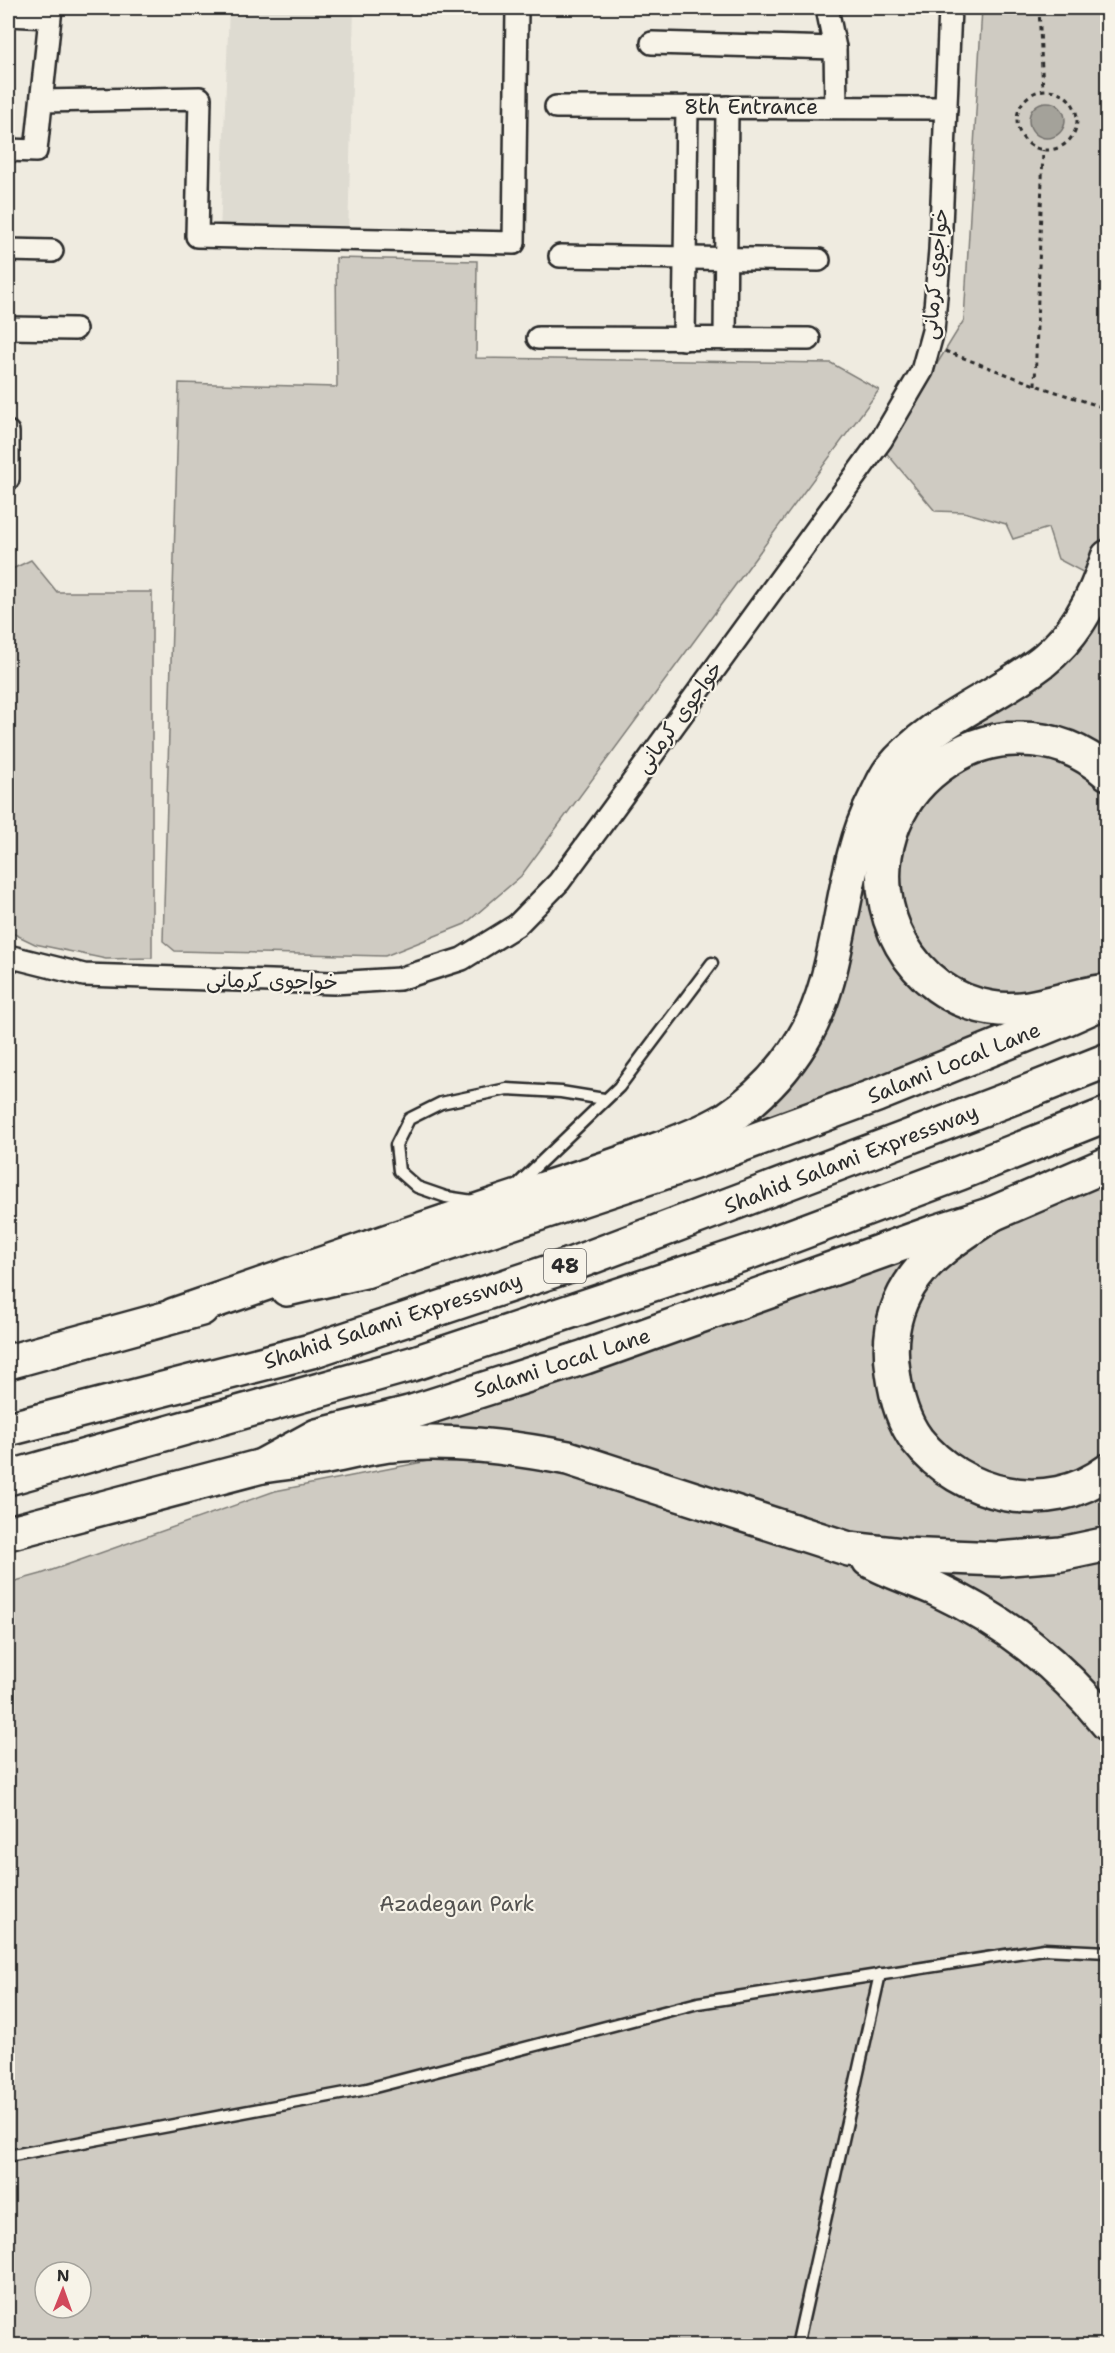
<svg xmlns="http://www.w3.org/2000/svg" width="1115" height="2353" viewBox="0 0 1115 2353" font-family="'Shantell Sans','Playpen Sans Arabic',sans-serif">
<style>
.built{fill:#dedbd1}
.green{fill:#cfcbc2;stroke:#7d7b76;stroke-width:1.5;fill-rule:evenodd}
.water{fill:#a4a29a;stroke:#74726e;stroke-width:1.5}
.lines{fill:none;stroke-linecap:round;stroke-linejoin:round}
.lane-casing{stroke:#2b2b2b;stroke-width:15}
.street-casing{stroke:#2b2b2b;stroke-width:26}
.primary-casing{stroke:#2b2b2b;stroke-width:38}
.highway-casing{stroke:#2b2b2b;stroke-width:38}
.path{stroke:#2b2b2b;stroke-width:3;stroke-dasharray:4.5 4.5;stroke-linecap:butt}
.lane{stroke:#f7f3e8;stroke-width:10}
.street{stroke:#f7f3e8;stroke-width:21}
.primary{stroke:#f7f3e8;stroke-width:33}
.highway{stroke:#f7f3e8;stroke-width:33}
.labels{text-anchor:middle;stroke-width:4.5;stroke-linejoin:round;paint-order:stroke}
.shield{fill:#f7f3e8;stroke:#686764;stroke-width:1.5}
.shield-label{font-size:20px;font-weight:bold;fill:#2b2b2b}
.street-label{font-size:21px;fill:#2b2b2b;stroke:#f7f3e8}
.park-label{font-size:21px;fill:#545351;stroke:#f7f3e8}
</style>
<rect width="100%" height="100%" fill="#efebe0"/>
<filter id="ink" filterUnits="userSpaceOnUse"><feTurbulence type="fractalNoise" baseFrequency=".0167" numOctaves="2"/><feDisplacementMap in="SourceGraphic" scale="12" xChannelSelector="R" yChannelSelector="G"/><feConvolveMatrix kernelMatrix="1 2 1 2 8 2 1 2 1" color-interpolation-filters="sRGB"/></filter>
<g filter="url(#ink)">
<!-- built -->
<path class="built" d="M229 8H354L348 237 220 232Z"/>
<!-- green -->
<g class="green">
<path d="M982 8H1107L1108 522 1090 576 1058 559 1048 528 1013 539 1006 524 964 512 935 511 884 450 964 320Z"/>
<path d="M336 258 477 261 476 358 831 363 879 390 521 876 465 924 385 956 175 951 163 941 179 383 337 387Z"/>
<path d="M31 560 57 592H152V958L106 959 35 944 8 931V571Z"/>
<path d="M1107 588V762L957 747 878 859 933 992 1087 999 720 1138 764 1104 886 801Z"/>
<path d="M1026 744 1108 781 1107 979 986 1002 914 955 891 860 930 782Z"/>
<path d="M1107 1175V1465L1091 1476 999 1488 921 1435 898 1353 917 1287 995 1226Z"/>
<path d="M941 1241 884 1354 951 1482H1107V1535L1073 1542 909 1546 394 1424Z"/>
<path d="M428 1461 508 1464 557 1473 813 1549 971 1612 1107 1732V2345L8 2346V1583L41 1574 275 1491ZM45 2272H81V2308H45Z"/>
<path d="M1107 1553V1718L910 1566Z"/>
</g>
<!-- water -->
<circle class="water" cx="1047" cy="120" r="18"/>
<g class="lines">
<!-- lane casing -->
<g class="lane-casing">
<g id="lane">
<path d="M515 1187 619 1087 712 963"/>
<path d="M473 1201 446 1197 417 1187 399 1171 396 1145 409 1119 441 1103 507 1089 561 1092 604 1099"/>
<path d="M8 2156 367 2089 698 2003 1044 1949 1108 1952"/>
<path d="M797 2346 880 1974"/>
</g>
</g>
<!-- street casing -->
<g class="street-casing">
<g id="street">
<path d="M827 8 835 48 836 107"/>
<path d="M8 15 49 17 46 8"/>
<path d="M652 43 835 48"/>
<path d="M42 101 200 98 197 236 514 243 517 8"/>
<path d="M556 107 946 108"/>
<path d="M8 150 36 151 51 8"/>
<path d="M8 250 52 251"/>
<path d="M560 256 819 260"/>
<path d="M8 328 75 329"/>
<path d="M538 338 809 339"/>
<path d="M684 339 687 107"/>
<path d="M725 339 727 107"/>
<path d="M8 432V479"/>
<path d="M8 956 84 975 334 983 399 979 462 959 517 925 559 882 610 813 882 439 922 371 933 331 940 250 950 8"/>
</g>
</g>
<!-- primary casing -->
<g class="primary-casing">
<g id="primary">
<path d="M287 1289 365 1271 692 1163 877 1095 1063 1020 1108 1000"/>
<path d="M8 1362 201 1309"/>
<path d="M8 1533 262 1466 317 1436 409 1413 585 1357 935 1232 992 1214 1108 1164"/>
</g>
</g>
<!-- highway casing -->
<g class="highway-casing">
<g id="highway">
<path d="M1108 773C1081 749 1052 738 1016 739 961 739 906 781 890 834 866 910 911 995 991 1008 1032 1015 1068 995 1108 991"/>
<path d="M992 1214C964 1233 935 1250 915 1277 894 1305 888 1338 893 1372 896 1396 902 1420 917 1440 961 1496 1047 1517 1108 1471"/>
<path d="M174 1315C280 1279 387 1241 494 1205 547 1187 601 1172 654 1151 679 1142 703 1133 725 1120 756 1100 783 1072 802 1041 845 972 837 872 875 799 880 790 884 779 890 771 931 720 993 700 1043 661 1075 635 1096 596 1108 557"/>
<path d="M8 1429 311 1351 570 1265 1017 1096 1108 1060"/>
<path d="M262 1466C282 1463 302 1461 322 1458 344 1454 367 1448 390 1445 449 1439 510 1447 568 1458L849 1549 902 1555 999 1559 1061 1554 1108 1544"/>
<path d="M8 1478 412 1364 752 1251 960 1173 1108 1114"/>
<path d="M869 1560C890 1572 914 1579 936 1589 1006 1622 1059 1664 1108 1724"/>
</g>
</g>
<!-- path -->
<g class="path">
<path d="M1039 8 1043 91"/>
<circle cx="1047" cy="120" r="30"/>
<path d="M945 351 1035 385 1108 409"/>
<path d="M1035 385 1043 150"/>
</g>
<!-- lane -->
<use href="#lane" class="lane"/>
<!-- street -->
<use href="#street" class="street"/>
<!-- primary -->
<use href="#primary" class="primary"/>
<!-- highway -->
<use href="#highway" class="highway"/>
</g>
</g>
<g class="labels">
<!-- shield labels -->
<rect class="shield" x="544" y="1249" width="42" height="34" rx="4.5"/>
<g class="shield-label">
<text x="565" y="1273">48</text>
</g>
<!-- street labels -->
<g class="street-label">
<text x="751" y="114">8th Entrance</text>
<text transform="translate(935 274) rotate(-85)" y="7">خواجوی کرمانی</text>
<text transform="translate(679 717) rotate(-54)" y="7">خواجوی کرمانی</text>
<text transform="translate(272 981) rotate(1)" y="7">خواجوی کرمانی</text>
<text transform="translate(954 1063) rotate(-22)" y="7">Salami Local Lane</text>
<text transform="translate(851 1159) rotate(-21)" y="7">Shahid Salami Expressway</text>
<text transform="translate(393 1321) rotate(-18)" y="7">Shahid Salami Expressway</text>
<text transform="translate(562 1363) rotate(-18)" y="7">Salami Local Lane</text>
</g>
<!-- park labels -->
<g class="park-label">
<text x="457" y="1911">Azadegan Park</text>
</g>
</g>
<!-- margin -->
<rect width="1115" height="2353" fill="none" stroke="#f7f3e8" stroke-width="30"/>
<rect x="15" y="15" width="1085" height="2323" fill="none" stroke="#2b2b2b" stroke-width="2" filter="url(#ink)"/>
<!-- north arrow -->
<g transform="translate(63 2290) rotate(1)"><circle r="28" fill="#f7f3e8" stroke="#a5a39c" stroke-width="1.5"/>
<path d="M0-4.5L10 22L0 15L-10 22Z" fill="#d1495b"/>
<text y="-9" font-size="16" font-weight="bold" text-anchor="middle" fill="#2b2b2b">N</text>
</g>
</svg>
